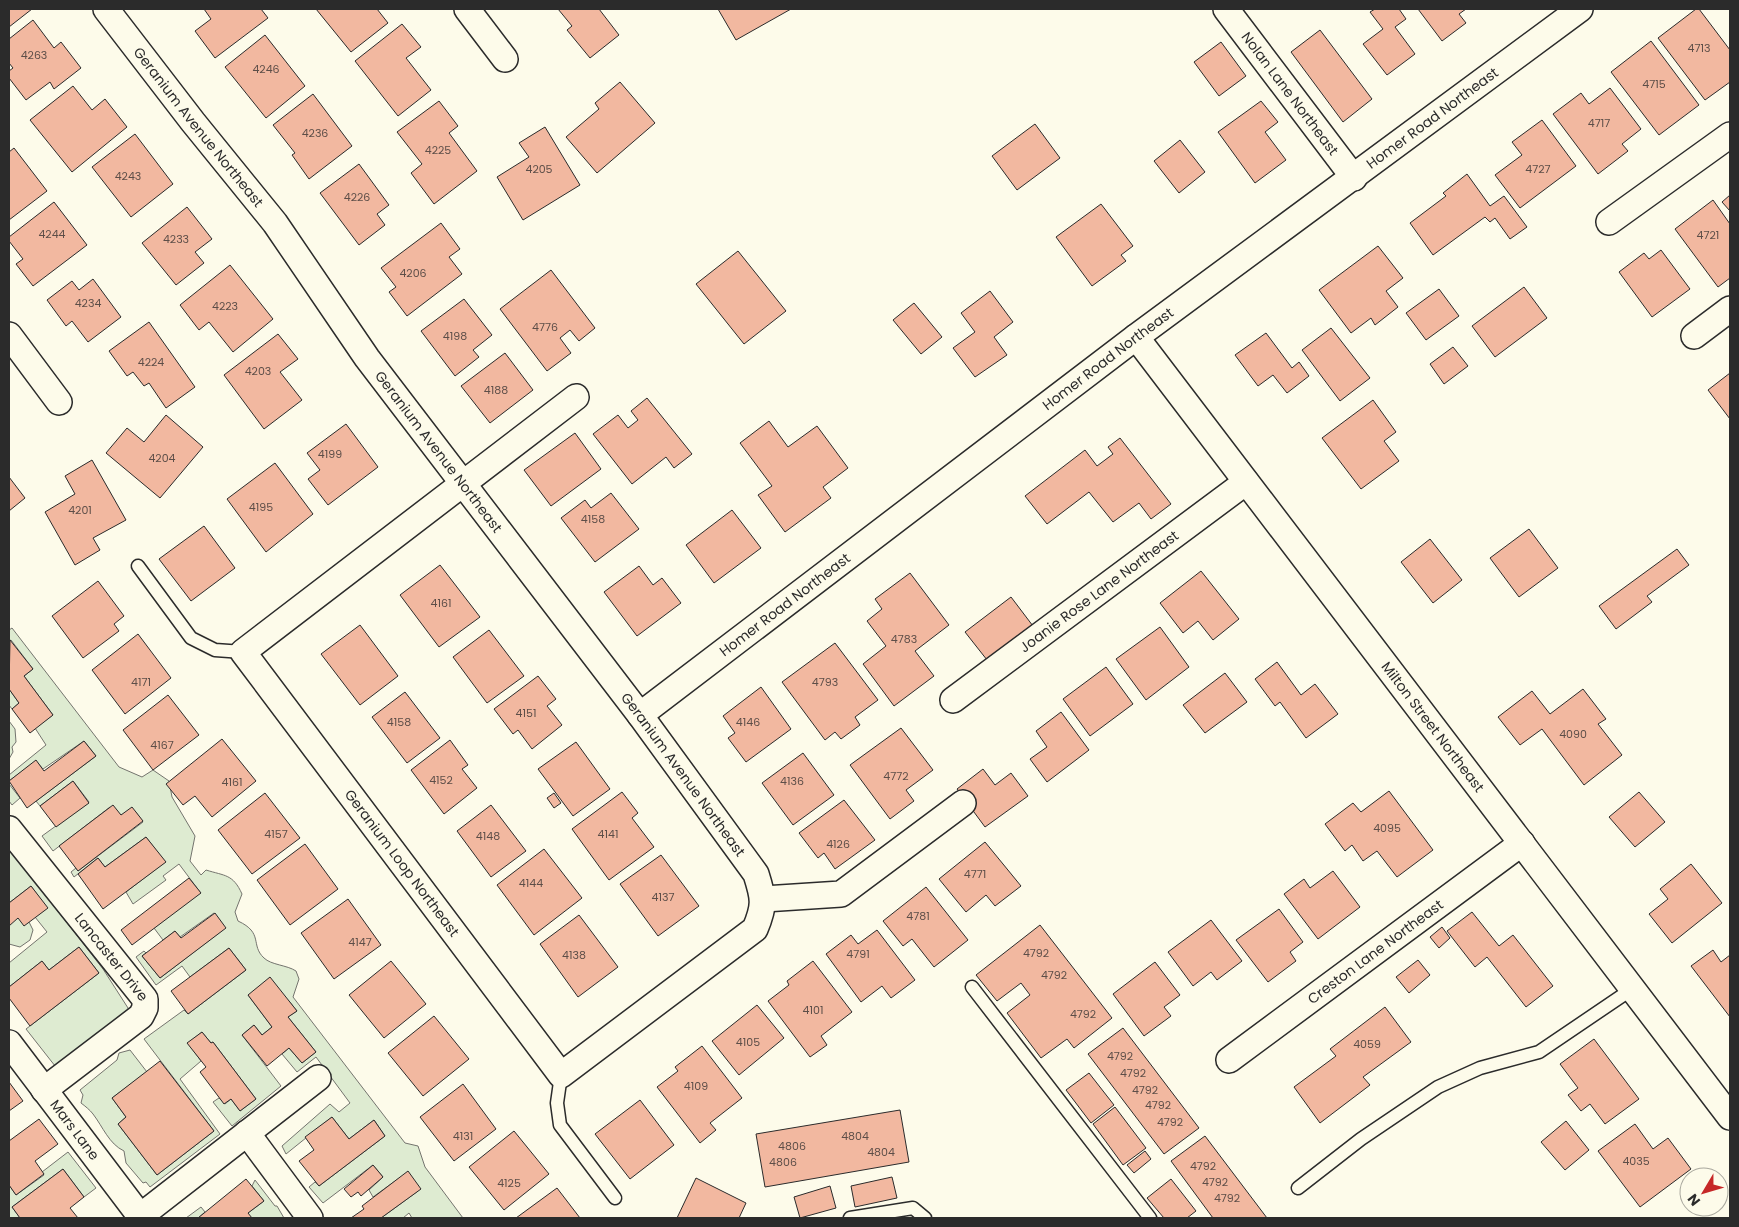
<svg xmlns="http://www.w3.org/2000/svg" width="1739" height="1227" viewBox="0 0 1739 1227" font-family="Poppins,sans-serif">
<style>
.green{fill:#deebd1;stroke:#74746e}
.building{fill:#f2b8a0;stroke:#2b2b2b}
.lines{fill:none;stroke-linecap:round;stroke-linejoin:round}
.service-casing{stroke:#2b2b2b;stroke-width:15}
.minor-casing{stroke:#2b2b2b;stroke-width:28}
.service{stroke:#fdfbea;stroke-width:12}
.minor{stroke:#fdfbea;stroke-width:25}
.labels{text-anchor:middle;stroke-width:4;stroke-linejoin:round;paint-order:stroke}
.number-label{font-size:11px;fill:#5d4e48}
.street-label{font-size:14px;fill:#2b2b2b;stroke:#fdfbea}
</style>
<rect width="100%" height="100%" fill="#fdfbea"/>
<!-- green -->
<g class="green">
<path d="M12 628 119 767 142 777 153 770 169 781 172 797 195 836 190 861 201 875 206 870C225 876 233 874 242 894L235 912 238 921C264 933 250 945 264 958 271 965 287 965 296 971L299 979 293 997 405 1143 418 1146 425 1167 463 1218H412L409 1213 403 1218H381L418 1191 398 1179 373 1197 369 1190 383 1177 373 1165 323 1203 309 1187 315 1182 319 1186 385 1136 374 1120 349 1139 332 1117 286 1154 282 1146 330 1104 339 1112 350 1103 316 1057 297 1072 282 1054 289 1048 302 1063 316 1052 288 1017 297 1011 289 1001 280 1002 248 995 272 1027 262 1035 254 1025 242 1035 281 1086 232 1126 213 1102 219 1098 225 1104 231 1099 240 1111 256 1099 213 1042 211 1043 202 1032 188 1043 201 1061 180 1079 220 1134 150 1187 146 1182 143 1183 126 1163 124 1151C109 1144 103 1127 93 1114 90 1110 85 1106 81 1103L83 1095 80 1090 117 1060 119 1053 130 1050 147 1072 112 1098 126 1117 118 1124 157 1175 214 1131 144 1039 184 1010 188 1014 246 970 229 948 190 977 182 966 156 985 136 957 144 951 146 953 142 956 160 978 220 932 221 922 214 913 180 937 175 931 163 940 154 928 200 892 179 864 163 876 166 880 133 904 126 892 165 862 146 837 105 867 98 858 74 877 71 872 76 868 78 871 143 822 135 811 121 815 110 807 53 851 42 836 89 802 73 781 40 806 36 801 96 756 84 741 43 769 36 761 9 781V775L46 745 35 728 53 715 24 676 33 669 11 640 9 641V630Z"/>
<path d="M9 689 19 703 12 709 9 705Z"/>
<path d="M9 721 15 729 16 742 12 747 13 752 9 759Z"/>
<path d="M9 784 20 798 12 805 9 801Z"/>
<path d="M9 848 103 969 128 1008 130 1019 59 1071 26 1029 99 973 79 947 49 970 42 961 9 987V963L47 932 35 917 47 908 31 886 9 903Z"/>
<path d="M11 915 29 922 33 930 30 940 20 947 9 944V916Z"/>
<path d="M68 1152 96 1188 84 1197 63 1169 12 1207 20 1218H9V1185L16 1195 44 1175 42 1172Z"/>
<path d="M255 1180 275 1206H277L284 1218H249L248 1213 264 1201 252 1186Z"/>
<path d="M201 1207 205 1212 198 1218H186Z"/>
</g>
<!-- building -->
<g class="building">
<path d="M9 9H32L9 27Z"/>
<path d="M204 9H261L268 18 215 58 195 31 211 19Z"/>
<path d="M316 9H377L388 23 351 52Z"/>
<path d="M558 9H599L619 35 590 58 567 30 572 26Z"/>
<path d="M718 9H791L736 40Z"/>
<path d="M1375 9H1399L1406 19 1395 27 1415 54 1387 75 1363 44 1383 29 1370 12Z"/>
<path d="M1418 9H1466L1459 14 1466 23 1442 41Z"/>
<path d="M1696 9H1699L1730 50V82L1705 100 1658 38Z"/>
<path d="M33 20 54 48 61 42 81 68 54 89 50 82 26 100 9 78V71L13 68 9 63V39Z"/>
<path d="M402 24 421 47 406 58 431 90 398 116 355 61Z"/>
<path d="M1320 30 1372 99 1343 122 1291 52Z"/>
<path d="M265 35 305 86 266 118 225 67Z"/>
<path d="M1651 41 1699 105 1659 135 1611 72Z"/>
<path d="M1221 42 1246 76 1219 96 1194 62Z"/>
<path d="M620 82 655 123 597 173 566 137 599 109 595 103Z"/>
<path d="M73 86 92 110 105 99 127 127 72 172 30 120Z"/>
<path d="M1610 88 1641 129 1622 144 1628 151 1598 174 1553 114 1581 93 1589 104Z"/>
<path d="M313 94 352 146 309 179 292 155 295 153 273 125Z"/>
<path d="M439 101 458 126 449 133 477 171 434 204 411 173 422 164 397 132Z"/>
<path d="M1261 101 1278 122 1265 132 1286 160 1255 183 1218 132Z"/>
<path d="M1542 120 1576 166 1520 208 1495 175 1522 155 1512 142Z"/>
<path d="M1035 124 1060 158 1017 190 992 156Z"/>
<path d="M545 127 580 185 523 220 497 177 529 157 519 143Z"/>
<path d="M135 134 173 184 131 217 92 167Z"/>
<path d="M1180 140 1205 172 1179 193 1154 161Z"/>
<path d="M14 148 47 191 9 220V152Z"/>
<path d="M359 164 389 205 377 214 385 225 359 245 320 193Z"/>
<path d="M1467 174 1490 206 1504 196 1527 227 1510 239 1495 218 1490 222 1485 217 1433 255 1410 223 1446 196 1443 193Z"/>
<path d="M1730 195V211L1722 202Z"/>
<path d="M1713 200 1730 224V278L1718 287 1675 229Z"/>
<path d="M54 202 87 245 33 286 16 264 23 259 9 241V237Z"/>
<path d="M1101 204 1133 246 1121 255 1126 261 1092 286 1056 237Z"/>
<path d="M187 207 212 239 195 252 204 263 176 285 142 243Z"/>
<path d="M441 223 460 249 449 257 462 274 407 316 389 292 396 287 381 268Z"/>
<path d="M1378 246 1403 278 1386 291 1398 307 1375 325 1371 318 1351 333 1319 290Z"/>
<path d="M1661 250 1690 289 1652 317 1619 272 1644 253 1649 259Z"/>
<path d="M738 251 786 311 744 344 696 284Z"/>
<path d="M230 265 273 319 233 352 209 322 199 330 180 305Z"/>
<path d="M551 270 595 328 579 341 570 330 560 338 571 353 547 371 500 309Z"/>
<path d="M93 279 121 317 88 342 72 321 66 326 47 300 72 281 79 290Z"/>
<path d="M1524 287 1547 318 1495 357 1472 326Z"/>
<path d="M1439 289 1459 316 1426 340 1406 313Z"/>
<path d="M990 291 1013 322 994 337 1007 355 975 377 953 348 975 332 961 313Z"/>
<path d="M464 299 492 335 473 350 479 357 455 376 421 331Z"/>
<path d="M914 303 942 337 921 354 893 320Z"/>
<path d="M149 322 195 387 166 408 149 383 144 386 133 372 127 376 109 351Z"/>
<path d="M1331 328 1370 378 1340 401 1302 350Z"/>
<path d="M1266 333 1292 368 1299 362 1309 376 1287 393 1273 375 1258 386 1235 355Z"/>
<path d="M278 334 298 359 280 372 302 400 264 429 224 375Z"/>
<path d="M1453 347 1468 366 1444 384 1430 364Z"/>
<path d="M505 353 533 390 490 423 461 386Z"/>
<path d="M1730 373V419L1708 390Z"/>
<path d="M647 398 692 454 674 468 666 457 632 484 593 434 618 415 628 428 638 420 631 411Z"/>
<path d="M1373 400 1396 432 1384 441 1399 461 1361 489 1322 438Z"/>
<path d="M166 415 203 447 160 498 106 453 127 428 144 442Z"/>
<path d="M769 421 788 447 817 426 848 468 823 487 831 498 785 532 758 495 772 486 740 443Z"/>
<path d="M346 424 378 467 328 505 308 479 320 470 307 453Z"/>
<path d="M575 433 601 469 551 506 524 470Z"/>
<path d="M1120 438 1171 504 1151 519 1139 503 1113 522 1089 492 1047 524 1025 496 1085 450 1097 466 1113 454 1108 447Z"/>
<path d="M92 460 126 520 93 538 100 550 75 565 45 512 75 494 65 476Z"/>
<path d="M275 463 313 514 266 552 227 499Z"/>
<path d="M9 477 25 498 9 511Z"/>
<path d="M611 493 639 529 595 562 561 518 585 500 591 508Z"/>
<path d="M732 510 761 548 714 583 686 545Z"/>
<path d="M204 526 235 568 191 601 159 559Z"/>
<path d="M1529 529 1558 568 1519 597 1490 558Z"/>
<path d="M1430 539 1462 580 1433 603 1401 562Z"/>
<path d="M1677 549 1689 565 1647 596 1652 602 1616 629 1599 606Z"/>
<path d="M440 565 480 617 439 647 400 595Z"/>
<path d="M639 566 653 585 662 578 681 603 637 636 604 592Z"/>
<path d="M1201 571 1239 619 1213 640 1198 621 1183 633 1160 603Z"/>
<path d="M910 573 949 625 915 651 934 676 894 706 863 664 886 646 867 621 882 609 875 599Z"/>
<path d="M98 581 124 616 114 624 119 631 83 658 52 616Z"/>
<path d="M1011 597 1036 630 991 665 965 632Z"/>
<path d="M360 625 398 676 360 705 321 654Z"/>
<path d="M1160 627 1189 667 1146 700 1116 659Z"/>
<path d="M489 630 524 676 487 703 453 657Z"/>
<path d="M138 634 171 678 125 714 92 670Z"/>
<path d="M10 640 33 669 24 676 53 715 30 733 12 709 19 703 9 689Z"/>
<path d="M835 643 878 700 855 717 860 725 841 739 835 732 825 740 782 682Z"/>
<path d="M1277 662 1301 695 1315 684 1338 714 1306 738 1280 702 1275 706 1255 679Z"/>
<path d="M1106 667 1133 704 1090 736 1063 699Z"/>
<path d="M1225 673 1247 702 1205 733 1183 705Z"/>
<path d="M538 676 556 699 547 706 562 725 532 749 518 730 513 734 494 709Z"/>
<path d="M761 687 791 729 746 762 728 738 735 733 723 716Z"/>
<path d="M1583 689 1606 719 1598 724 1622 755 1584 785 1542 729 1520 745 1498 717 1532 691 1550 714Z"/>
<path d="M405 692 440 738 407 763 372 717Z"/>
<path d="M168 695 199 735 153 770 123 730Z"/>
<path d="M1061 712 1089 750 1047 782 1030 759 1047 747 1036 731Z"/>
<path d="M901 728 933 770 906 790 914 801 890 819 850 765Z"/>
<path d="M222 739 256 781 212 817 195 796 183 805 166 784Z"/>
<path d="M450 740 468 765 462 769 477 788 444 814 411 770Z"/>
<path d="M84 741 96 756 27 808 9 781 36 760 44 771Z"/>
<path d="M576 742 610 789 573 816 538 769Z"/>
<path d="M803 753 834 795 793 825 762 783Z"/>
<path d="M983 769 995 785 1011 773 1028 796 985 827 957 789Z"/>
<path d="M73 781 89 803 56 827 40 806Z"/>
<path d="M1389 791 1433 850 1397 877 1377 851 1363 861 1352 845 1345 851 1325 824 1353 803 1361 812Z"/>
<path d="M622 792 638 813 632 818 654 847 609 880 572 829Z"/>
<path d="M1639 792 1665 822 1635 847 1609 817Z"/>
<path d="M265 793 300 838 252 874 218 830Z"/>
<path d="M554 793 561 803 554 808 547 798Z"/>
<path d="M844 800 875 840 835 869 824 853 818 858 799 833Z"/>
<path d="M113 805 121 815 132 807 143 821 78 871 59 846Z"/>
<path d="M491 805 526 851 491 877 457 831Z"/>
<path d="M146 837 166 862 103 909 78 874 98 858 105 867Z"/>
<path d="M985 842 1021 886 995 906 986 895 966 912 939 879Z"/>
<path d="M305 844 338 889 290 925 257 880Z"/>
<path d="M544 849 582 898 534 935 497 885Z"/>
<path d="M661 855 699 906 658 936 620 884Z"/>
<path d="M1691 864 1722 903 1672 943 1649 914 1668 899 1660 889Z"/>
<path d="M1333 871 1360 907 1318 939 1284 894 1304 879 1310 888Z"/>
<path d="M189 878 201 893 132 945 121 930Z"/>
<path d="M31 886 48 908 24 926 18 918 9 926V903Z"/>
<path d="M926 887 968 940 934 967 912 939 903 946 883 921Z"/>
<path d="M348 899 381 945 334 979 301 933Z"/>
<path d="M1279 909 1303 942 1290 952 1296 961 1268 982 1236 940Z"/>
<path d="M1472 912 1499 946 1513 935 1553 986 1526 1007 1487 957 1475 967 1447 931Z"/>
<path d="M215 913 226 928 160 978 142 956 175 931 181 938Z"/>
<path d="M579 915 618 967 578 997 540 944Z"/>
<path d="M1211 920 1242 961 1217 980 1211 972 1193 986 1168 952Z"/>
<path d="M1040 925 1112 1018 1074 1048 1067 1039 1041 1058 1007 1013 1030 995 1021 983 997 1001 976 975Z"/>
<path d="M1442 927 1450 938 1439 948 1430 937Z"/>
<path d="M877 930 915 980 891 998 882 986 861 1002 826 954 851 935 858 944Z"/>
<path d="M79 947 99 973 30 1026 9 998V987L42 961 49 970Z"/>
<path d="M229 948 246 970 188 1014 171 991Z"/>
<path d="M1713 950 1721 962 1730 955V1017L1691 966Z"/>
<path d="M1418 960 1430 975 1409 993 1396 977Z"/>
<path d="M391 961 426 1004 384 1038 349 995Z"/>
<path d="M813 961 852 1012 821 1036 827 1045 810 1057 768 1001 789 985 787 981Z"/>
<path d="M1155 962 1180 995 1164 1007 1171 1016 1144 1036 1113 994Z"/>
<path d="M270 977 297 1011 288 1017 316 1052 302 1063 289 1048 267 1066 242 1035 254 1025 262 1035 272 1027 248 995Z"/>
<path d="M757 1005 784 1038 739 1075 712 1041Z"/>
<path d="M1385 1007 1411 1042 1363 1077 1370 1085 1320 1123 1294 1087 1336 1056 1330 1049Z"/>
<path d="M434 1016 469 1059 423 1096 388 1053Z"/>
<path d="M1123 1028 1199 1128 1164 1154 1088 1054Z"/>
<path d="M202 1032 211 1043 213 1042 256 1099 240 1111 231 1099 224 1104 200 1072 206 1067 187 1043Z"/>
<path d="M1594 1039 1639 1099 1605 1124 1590 1104 1581 1111 1568 1095 1578 1088 1560 1064Z"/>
<path d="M702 1046 742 1098 710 1123 716 1130 700 1143 657 1087 678 1071 675 1067Z"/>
<path d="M160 1061 214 1131 157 1175 118 1124 126 1117 112 1098Z"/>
<path d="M1089 1073 1114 1105 1091 1123 1066 1090Z"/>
<path d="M9 1082 23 1101 9 1111Z"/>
<path d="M463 1084 496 1129 454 1161 420 1117Z"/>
<path d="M640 1100 674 1145 630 1179 595 1134Z"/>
<path d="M1115 1107 1146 1148 1123 1165 1093 1124Z"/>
<path d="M900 1110 909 1162 765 1187 756 1134Z"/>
<path d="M332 1117 349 1139 374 1120 385 1136 319 1186 299 1161 314 1150 305 1137Z"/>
<path d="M39 1119 58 1144 35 1161 44 1174 16 1195 9 1185V1141Z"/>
<path d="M1566 1121 1589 1150 1565 1170 1541 1142Z"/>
<path d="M1635 1124 1653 1149 1668 1138 1691 1169 1640 1207 1598 1151Z"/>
<path d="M514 1131 549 1174 504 1210 469 1167Z"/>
<path d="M1205 1136 1267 1218H1213L1171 1161Z"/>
<path d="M1145 1151 1151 1159 1134 1173 1127 1165Z"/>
<path d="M373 1165 383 1177 361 1196 358 1192 351 1197 344 1189Z"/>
<path d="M63 1169 84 1197 70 1208 78 1218H20L12 1207Z"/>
<path d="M408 1171 421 1189 381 1218H351L364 1209 362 1206Z"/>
<path d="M892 1177 897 1198 855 1207 851 1186Z"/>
<path d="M696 1178 746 1203 739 1218H677Z"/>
<path d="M246 1179 264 1201 248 1213 252 1218H198Z"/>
<path d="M1171 1179 1196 1211 1187 1218H1164L1147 1198Z"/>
<path d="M830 1186 836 1208 800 1218 794 1197Z"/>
<path d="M557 1188 580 1218H516Z"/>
</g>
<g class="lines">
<!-- service casing -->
<g class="service-casing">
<g id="service">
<path d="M138 566 191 638 215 650 243 652"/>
<path d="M972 987 1150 1218"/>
<path d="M561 1075 557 1103 560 1125 615 1198"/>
<path d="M1298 1188 1361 1139 1438 1087 1480 1068 1539 1052 1632 989"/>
<path d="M850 1218 913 1208 925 1218"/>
</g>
</g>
<!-- minor casing -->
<g class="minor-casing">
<g id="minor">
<path id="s1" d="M106 9 193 122 275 223 367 358 640 715 756 874C764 899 765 905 755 929L561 1075 243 652 576 397"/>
<path d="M467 9 505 59"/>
<path id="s2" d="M1226 9 1354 178"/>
<path d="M1609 222 1730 135"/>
<path d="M9 335 59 402"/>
<path d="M1694 336 1730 309"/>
<path id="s3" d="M1136 337 1730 1117"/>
<path id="s4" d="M953 700 1246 482"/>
<path id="s5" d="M640 715 1136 337 1580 9"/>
<path id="s6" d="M9 829 145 999V1008L141 1016 44 1090"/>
<path d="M764 899 841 894 963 803"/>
<path id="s7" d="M9 1043 140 1216"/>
<path id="s8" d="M1229 1060 1522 843"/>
<path d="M247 1133 310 1218"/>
<path d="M138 1218 318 1078"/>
</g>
</g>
<!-- service -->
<use href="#service" class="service"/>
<!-- minor -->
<use href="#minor" class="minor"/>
</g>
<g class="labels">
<!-- number labels -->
<g class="number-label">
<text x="1699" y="52">4713</text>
<text x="34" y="59">4263</text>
<text x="266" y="73">4246</text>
<text x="1654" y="88">4715</text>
<text x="1599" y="127">4717</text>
<text x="315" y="137">4236</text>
<text x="438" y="154">4225</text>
<text x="539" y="173">4205</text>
<text x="1538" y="173">4727</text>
<text x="128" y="180">4243</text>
<text x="357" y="201">4226</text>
<text x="52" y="238">4244</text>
<text x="1708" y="239">4721</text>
<text x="176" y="243">4233</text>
<text x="413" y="277">4206</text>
<text x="88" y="307">4234</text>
<text x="225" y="310">4223</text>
<text x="545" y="331">4776</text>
<text x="455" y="340">4198</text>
<text x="151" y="366">4224</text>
<text x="258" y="375">4203</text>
<text x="496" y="394">4188</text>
<text x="330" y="458">4199</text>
<text x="162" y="462">4204</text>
<text x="261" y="511">4195</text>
<text x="80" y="514">4201</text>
<text x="593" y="523">4158</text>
<text x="441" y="607">4161</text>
<text x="904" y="643">4783</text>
<text x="141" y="686">4171</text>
<text x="825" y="686">4793</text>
<text x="526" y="717">4151</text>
<text x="399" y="726">4158</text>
<text x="748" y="726">4146</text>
<text x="1573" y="738">4090</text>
<text x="162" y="749">4167</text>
<text x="896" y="780">4772</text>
<text x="441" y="784">4152</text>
<text x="792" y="785">4136</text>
<text x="232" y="786">4161</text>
<text x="1387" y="832">4095</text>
<text x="276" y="838">4157</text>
<text x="608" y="838">4141</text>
<text x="488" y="840">4148</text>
<text x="838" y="848">4126</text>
<text x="975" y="878">4771</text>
<text x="531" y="887">4144</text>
<text x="663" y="901">4137</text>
<text x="918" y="920">4781</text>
<text x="360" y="946">4147</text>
<text x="1036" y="957">4792</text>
<text x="858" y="958">4791</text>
<text x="574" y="959">4138</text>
<text x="1054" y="979">4792</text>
<text x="813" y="1014">4101</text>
<text x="1083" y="1018">4792</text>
<text x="748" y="1046">4105</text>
<text x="1367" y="1048">4059</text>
<text x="1120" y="1060">4792</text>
<text x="1133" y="1077">4792</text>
<text x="696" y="1090">4109</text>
<text x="1145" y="1094">4792</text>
<text x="1158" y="1109">4792</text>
<text x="1170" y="1126">4792</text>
<text x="463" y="1140">4131</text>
<text x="855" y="1140">4804</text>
<text x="792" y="1150">4806</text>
<text x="881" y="1156">4804</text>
<text x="1636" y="1165">4035</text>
<text x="783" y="1166">4806</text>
<text x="1203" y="1170">4792</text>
<text x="1215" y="1186">4792</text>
<text x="509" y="1187">4125</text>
<text x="1227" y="1202">4792</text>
</g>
<!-- street labels -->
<g class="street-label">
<text dy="5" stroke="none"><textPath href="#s2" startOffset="106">Nolan Lane Northeast</textPath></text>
<text dy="5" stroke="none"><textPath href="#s5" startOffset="992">Homer Road Northeast</textPath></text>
<text dy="5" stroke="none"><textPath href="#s1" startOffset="150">Geranium Avenue Northeast</textPath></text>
<text dy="5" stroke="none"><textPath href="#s5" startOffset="588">Homer Road Northeast</textPath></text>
<text dy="5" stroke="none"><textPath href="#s1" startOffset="554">Geranium Avenue Northeast</textPath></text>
<text dy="5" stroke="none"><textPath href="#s4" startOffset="182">Joanie Rose Lane Northeast</textPath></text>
<text dy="5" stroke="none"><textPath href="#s5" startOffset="182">Homer Road Northeast</textPath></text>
<text dy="5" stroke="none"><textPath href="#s3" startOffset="490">Milton Street Northeast</textPath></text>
<text dy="5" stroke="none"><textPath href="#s1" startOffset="959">Geranium Avenue Northeast</textPath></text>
<text transform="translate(402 863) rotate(53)" y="5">Geranium Loop Northeast</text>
<text dy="5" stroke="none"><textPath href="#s8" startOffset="182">Creston Lane Northeast</textPath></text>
<text dy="5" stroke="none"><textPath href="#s6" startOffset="164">Lancaster Drive</textPath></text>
<text dy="5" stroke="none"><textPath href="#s7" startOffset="109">Mars Lane</textPath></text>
</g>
</g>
<!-- border -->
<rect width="1739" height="1227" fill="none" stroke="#2b2b2b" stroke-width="20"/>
<!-- north arrow -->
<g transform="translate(1704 1192) rotate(232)"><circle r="24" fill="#fdfbea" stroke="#a9a89e"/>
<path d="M0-4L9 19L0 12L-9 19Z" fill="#c62828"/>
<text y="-8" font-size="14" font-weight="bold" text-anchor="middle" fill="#2b2b2b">N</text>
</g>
</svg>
